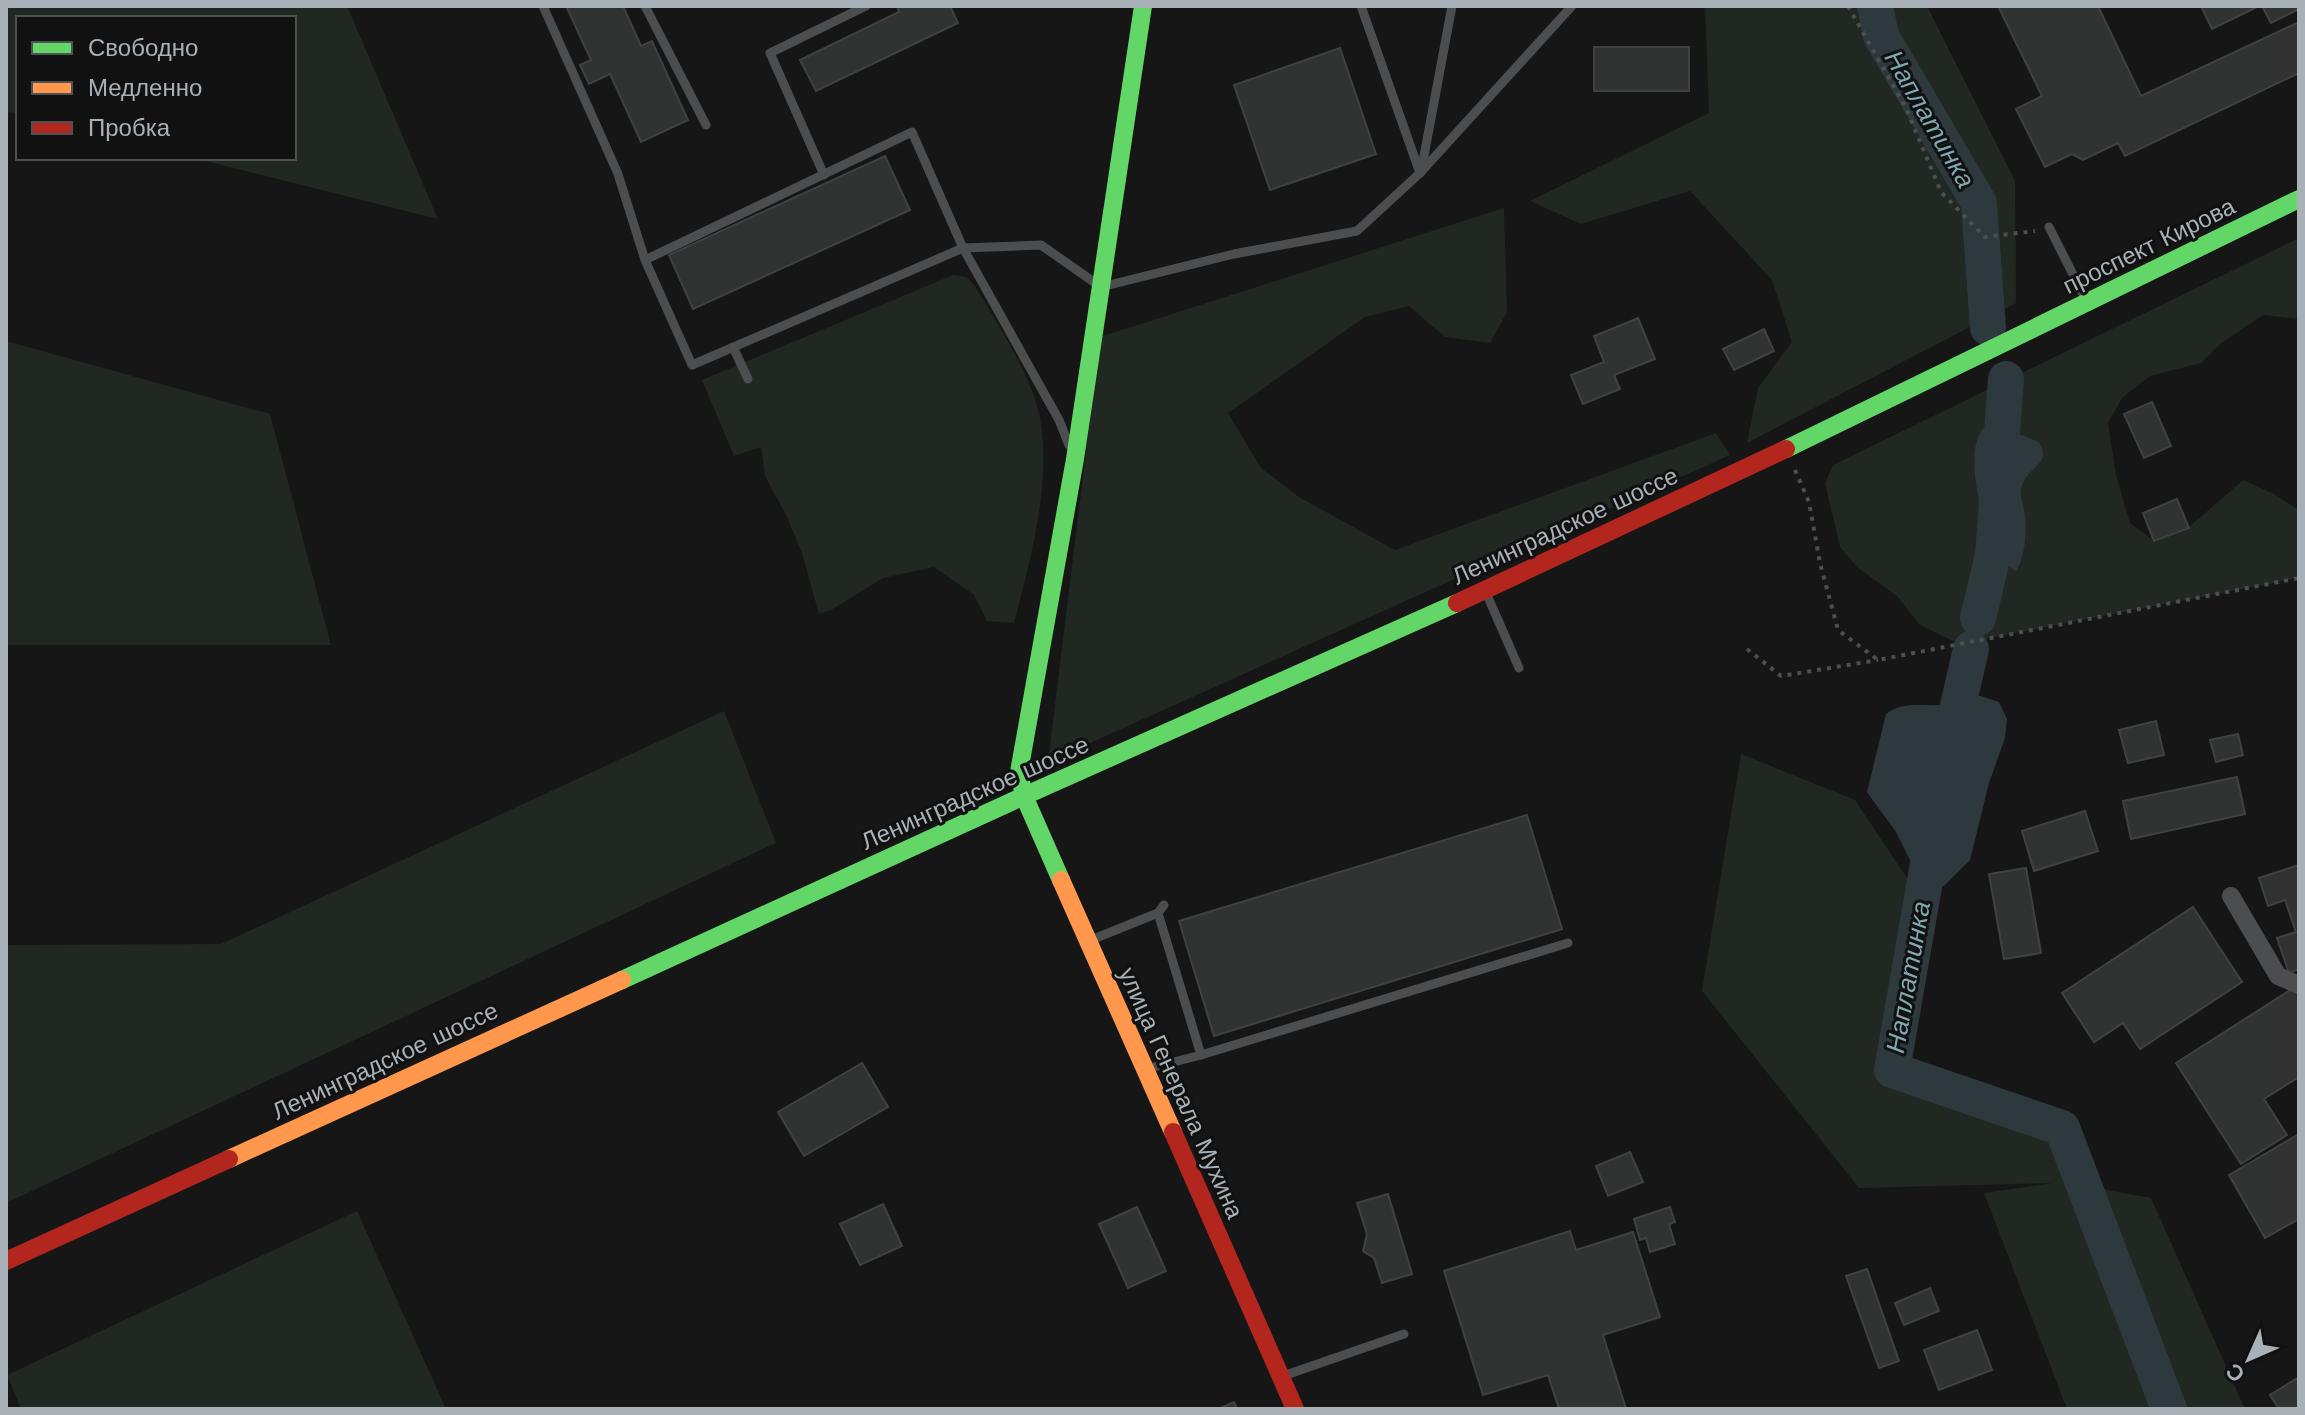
<svg xmlns="http://www.w3.org/2000/svg" width="2305" height="1415" viewBox="0 0 2305 1415" font-family="'Work Sans',sans-serif">
<style>
.green{fill:#212721}
.water{fill:#2d393c}
.lines{fill:none;stroke-linecap:round;stroke-linejoin:round}
.river{stroke:#2d393c;stroke-width:36}
.building{fill:#313232;stroke:#3f4143;stroke-width:2}
.path{stroke:#4c4f51;stroke-width:4;stroke-dasharray:4 6;stroke-linecap:butt}
.lane{stroke:#4b4d4f;stroke-width:9}
.street{stroke:#4b4d4f;stroke-width:18}
.fast{stroke:#63d668;stroke-width:18}
.slow{stroke:#ff974d;stroke-width:18}
.jam{stroke:#b3261e;stroke-width:18}
.labels{text-anchor:middle;stroke-width:6;stroke-linejoin:round;paint-order:stroke}
.street-label{font-size:24px;fill:#a8b1b7;stroke:#111112}
.water-label{font-size:26px;font-style:italic;fill:#81a8b0;stroke:#111112}
</style>
<rect width="100%" height="100%" fill="#161617"/>
<!-- green -->
<g class="green">
<path d="M6 6H347L438 219 194 158H294V18H18V114L6 111Z"/>
<path d="M1705 6H1927L2015 181 2016 303 1747 443 1758 388 1792 342 1772 280 1690 191 1581 224 1530 201 1709 113Z"/>
<path d="M1504 208 1507 312 1490 343 1445 337 1409 306 1365 317 1228 413 1261 468 1299 497 1395 550 1716 433 1730 455 1048 762 1100 337Z"/>
<path d="M2299 238V319L2263 315 2220 344 2201 363 2150 376 2122 398 2108 423 2116 475 2130 523 2155 541 2188 528 2243 480 2274 494 2299 510V578L1959 644 1920 625 1897 596 1857 567 1840 547 1825 483 1833 465Z"/>
<path d="M953 275 966 277 975 286C997 323 1032 376 1040 418 1052 484 1030 560 1014 623L987 621 974 595 934 567 883 578 831 610 819 614 802 553 786 515 765 476 761 447 734 456 702 380Z"/>
<path d="M6 341 270 414 331 645H6Z"/>
<path d="M724 711 776 843 6 1203V945L221 944Z"/>
<path d="M1741 754 1855 800 1911 884 1878 1068 2050 1140 2063 1182 2151 1198 2245 1409H2067L1984 1193 2052 1183 1859 1188 1702 991Z"/>
<path d="M357 1211 446 1409H21L7 1375Z"/>
</g>
<!-- water -->
<g class="water">
<path d="M1996 421 2007 423 2019 434 2039 442C2054 466 2024 466 2021 490 2020 498 2024 507 2025 515 2027 532 2025 558 2016 571 1987 557 1950 430 1996 421Z"/>
<path d="M1971 696H1981L1999 702 2007 719 2005 738 1989 783 1970 860 1944 886H1935L1926 883 1914 868 1896 832 1867 792 1886 714C1901 702 1920 706 1938 705 1949 704 1960 699 1971 696Z"/>
</g>
<g class="lines">
<!-- river -->
<g class="river">
<path d="M1875 6 1881 36 1979 203 1988 328"/>
<path d="M1978 618 1993 555 2006 379"/>
<path d="M1949 745 1971 649"/>
<path d="M1933 835 1892 1070 2062 1128 2169 1409"/>
</g>
</g>
<!-- building -->
<g class="building">
<path d="M566 6H623L641 46 652 41 688 120 641 142 610 74 589 84 580 65 591 60Z"/>
<path d="M897 6H950L958 23 816 91 800 60 899 12Z"/>
<path d="M1998 6H2098L2141 96 2299 22V73L2125 156 2118 143 2083 160 2072 154 2045 167 2016 109 2042 96Z"/>
<path d="M2201 6H2259L2212 29Z"/>
<path d="M2262 6H2298L2299 9 2271 23Z"/>
<rect x="1594" y="47" width="95" height="44"/>
<path d="M1340 48 1376 154 1270 190 1234 85Z"/>
<path d="M885 156 910 210 693 309 669 255Z"/>
<path d="M1638 318 1655 359 1614 375 1620 389 1583 404 1571 375 1604 362 1594 336Z"/>
<path d="M1764 329 1774 351 1734 370 1723 349Z"/>
<path d="M2152 402 2171 446 2144 458 2124 414Z"/>
<path d="M2177 499 2189 528 2154 541 2143 513Z"/>
<path d="M2156 721 2164 755 2128 763 2119 730Z"/>
<path d="M2238 734 2243 755 2216 762 2210 740Z"/>
<path d="M2237 777 2245 814 2131 839 2123 801Z"/>
<path d="M2085 811 2098 851 2034 871 2022 831Z"/>
<path d="M1527 815 1562 929 1214 1036 1179 921Z"/>
<path d="M2299 865V969L2289 973 2277 938 2296 932 2285 900 2268 906 2259 878Z"/>
<path d="M2026 868 2041 953 2004 959 1989 874Z"/>
<path d="M2193 907 2242 982 2140 1049 2123 1023 2094 1042 2062 993Z"/>
<path d="M2295 987 2299 993V1077L2264 1099 2287 1135 2241 1164 2176 1063Z"/>
<path d="M862 1063 888 1107 804 1156 778 1112Z"/>
<path d="M2299 1134V1219L2265 1238 2229 1175Z"/>
<path d="M1630 1152 1643 1182 1608 1196 1596 1166Z"/>
<path d="M1388 1194 1412 1274 1382 1283 1374 1258 1363 1251 1367 1234 1357 1203Z"/>
<path d="M883 1204 902 1246 860 1265 840 1224Z"/>
<path d="M1137 1207 1166 1271 1128 1288 1099 1224Z"/>
<path d="M1670 1207 1675 1222 1669 1224 1675 1244 1650 1252 1646 1238 1640 1240 1634 1219Z"/>
<path d="M1570 1231 1576 1250 1633 1232 1660 1317 1603 1335 1626 1409H1559L1548 1375 1483 1395 1444 1271Z"/>
<path d="M1867 1269 1899 1361 1879 1368 1846 1276Z"/>
<path d="M1930 1288 1939 1311 1904 1325 1895 1303Z"/>
<path d="M1977 1330 1992 1370 1939 1390 1924 1350Z"/>
<path d="M2299 1377V1409H2279L2270 1395Z"/>
<path d="M1234 1402 1237 1409H1219Z"/>
</g>
<g class="lines">
<!-- path -->
<g class="path">
<path d="M1848 6 1906 108 1941 192 1985 237 2035 231"/>
<path d="M1795 470 1809 502 1820 563 1838 630 1878 660 2299 578"/>
<path d="M1747 649 1781 676 1878 660"/>
</g>
<!-- lane -->
<g class="lane">
<path d="M543 6 618 174 645 260 692 365 963 248 912 132 645 260"/>
<path d="M645 6 706 125"/>
<path d="M1361 6 1420 173"/>
<path d="M1421 172 1452 6"/>
<path d="M824 175 770 53 866 6"/>
<path d="M2049 227 2086 300"/>
<path d="M733 347 748 379"/>
<path d="M1069 445 1059 420 963 248 1041 245 1101 287 1234 254 1357 231 1420 173 1572 6"/>
<path d="M1487 595 1519 668"/>
<path d="M1158 913 1201 1055"/>
<path d="M1091 940 1158 913 1164 905"/>
<path d="M1146 1069 1201 1055 1568 943"/>
<path d="M1283 1376 1404 1334"/>
</g>
<!-- street -->
<path class="street" d="M2231 896 2278 976 2299 985"/>
<!-- fast -->
<g class="fast">
<path d="M1786 449 2299 199"/>
<path d="M1061 880 1024 796 1019 772 1075 459 1143 6"/>
<path d="M622 980 1024 796 1457 603"/>
</g>
<!-- slow -->
<g class="slow">
<path d="M1061 880 1173 1132"/>
<path d="M229 1159 622 980"/>
</g>
<!-- jam -->
<g class="jam">
<path d="M1457 603 1786 449"/>
<path d="M1173 1132 1295 1409"/>
<path d="M6 1261 229 1159"/>
</g>
</g>
<g class="labels">
<!-- street labels -->
<g class="street-label">
<text transform="translate(2149 246) rotate(-26)" y="8">проспект Кирова</text>
<text transform="translate(1565 526) rotate(-25)" y="8">Ленинградское шоссе</text>
<text transform="translate(975 793) rotate(-24)" y="8">Ленинградское шоссе</text>
<text transform="translate(385 1061) rotate(-25)" y="8">Ленинградское шоссе</text>
<text transform="translate(1181 1093) rotate(66)" y="8">улица Генерала Мухина</text>
</g>
<!-- water labels -->
<g class="water-label">
<text transform="translate(1930 119) rotate(60)" y="9">Наплатинка</text>
<text transform="translate(1908 977) rotate(-80)" y="9">Наплатинка</text>
</g>
</g>
<!-- border -->
<rect width="2305" height="1415" fill="none" stroke="#a8b1b7" stroke-width="16"/>
<!-- legend -->
<rect x="16" y="16" width="280" height="144" fill="#111112" stroke="#4d5154" stroke-width="2"/>
<rect x="32" y="42" width="40" height="12" fill="#63d668" stroke="#4d5154" stroke-width="2"/>
<text x="88" y="56" font-size="24" fill="#a8b1b7">Свободно</text>
<rect x="32" y="82" width="40" height="12" fill="#ff974d" stroke="#4d5154" stroke-width="2"/>
<text x="88" y="96" font-size="24" fill="#a8b1b7">Медленно</text>
<rect x="32" y="122" width="40" height="12" fill="#b3261e" stroke="#4d5154" stroke-width="2"/>
<text x="88" y="136" font-size="24" fill="#a8b1b7">Пробка</text>
<!-- north arrow -->
<g transform="translate(2249 1359) rotate(225)" stroke="#111112" stroke-width="6" paint-order="stroke">
<path d="M0-6L14 30L0 20L-14 30Z" fill="#a8b1b7"/>
<text y="-12" font-size="22" font-weight="bold" text-anchor="middle" fill="#a8b1b7">С</text>
</g>
</svg>
